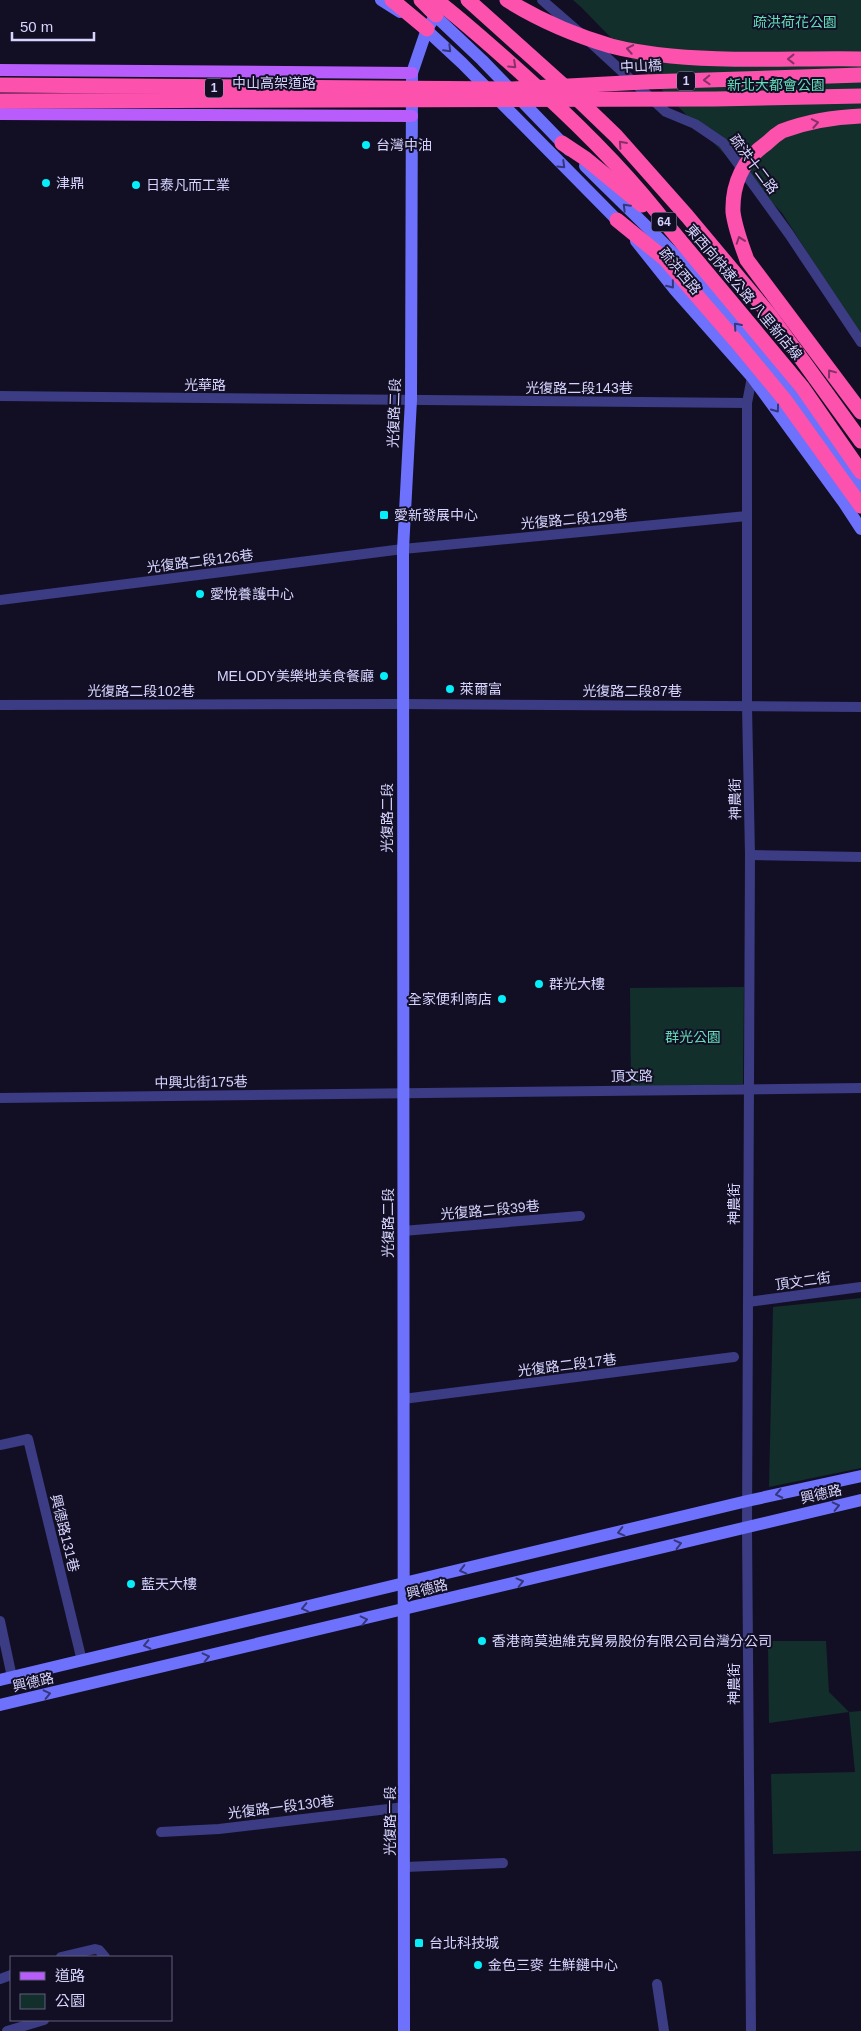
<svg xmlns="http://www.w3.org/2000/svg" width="861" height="2031" viewBox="0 0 861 2031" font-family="Helvetica,'Noto Sans TC',sans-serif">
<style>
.green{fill:#122f2c}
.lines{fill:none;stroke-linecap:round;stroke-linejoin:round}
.street{stroke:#3b3c83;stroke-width:10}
.secondary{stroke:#6d71fc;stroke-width:12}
.primary{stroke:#b85dfc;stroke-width:12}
.highway{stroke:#fc51ac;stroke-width:15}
.oneway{stroke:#36367b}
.oneway2{stroke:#873068}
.poi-dot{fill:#05eef9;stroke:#120f25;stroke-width:2}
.labels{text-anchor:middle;stroke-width:4;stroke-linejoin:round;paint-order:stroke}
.shield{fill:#120f25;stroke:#9b99bd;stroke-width:1}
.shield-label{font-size:12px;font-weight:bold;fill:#d6d4fe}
.park-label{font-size:14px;fill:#60deb8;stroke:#120f25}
.street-label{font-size:14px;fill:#d6d4fe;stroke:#120f25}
.poi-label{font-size:14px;fill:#d6d4fe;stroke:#120f25;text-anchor:start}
</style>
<rect width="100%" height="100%" fill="#120f25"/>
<!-- green -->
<g class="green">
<path d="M573 0H861V336L782 213 582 8Z"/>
<path d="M744 987 743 1084 631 1087 630 988Z"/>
<path d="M861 1298V1468L769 1487 773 1307Z"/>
<path d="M768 1641H826L829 1692 849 1712 861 1711V1851L773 1854 771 1774 855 1772 849 1712 769 1723Z"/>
</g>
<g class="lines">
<!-- street -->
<g class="street">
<path d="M542 0 579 32"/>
<path d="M590 42 666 112 695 124 723 143 789 234 861 342"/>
<path d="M0 396 747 403"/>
<path d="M0 600 403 549 747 516"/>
<path d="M0 705 403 704 861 707"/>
<path d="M750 855 861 857"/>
<path d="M0 1098 861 1088"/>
<path d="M403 1231 580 1216"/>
<path d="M748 1302 861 1287"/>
<path d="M403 1399 734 1357"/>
<path d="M0 1445 28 1439 82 1661"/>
<path d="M0 1621 12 1677"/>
<path d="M161 1832 219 1829 405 1807"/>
<path d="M405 1867 503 1863"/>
<path d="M61 1957 95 1949 99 1950 105 1957"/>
<path d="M0 1979 11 1975"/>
<path d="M657 1984 664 2031"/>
<path d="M7 2031 44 2020"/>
<path d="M751 2031 747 1527 750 855 747 706V403L752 377"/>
</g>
<!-- secondary -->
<g class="secondary">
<path d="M381 0 400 12"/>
<path d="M429 10 482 60 569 150"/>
<path d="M421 25 462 63 623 226"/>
<path d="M585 166C615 196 646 225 676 256 743 328 807 408 861 490"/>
<path d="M636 241 675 290 752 377 844 503 861 529"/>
<path d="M0 1680 747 1501 861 1476"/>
<path d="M0 1705 861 1500"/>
<path d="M404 2031 403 549 411 400 412 73 427 29 436 15"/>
</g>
<!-- primary -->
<g class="primary">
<path d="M0 70 412 73"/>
<path d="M0 114 412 116"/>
</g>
<!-- highway -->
<g class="highway">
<path d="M392 0 427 29"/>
<path d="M421 0 436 15"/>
<path d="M436 0C472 28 506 59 540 90 586 132 630 176 668 226L802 387 861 472"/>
<path d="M468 0 564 86 616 136 687 216 769 314 861 441"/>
<path d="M507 0C539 20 574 35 611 46 630 51 651 54 671 56 734 62 798 58 861 59"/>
<path d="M0 85 512 89 644 82 861 75"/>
<path d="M0 101 715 99 861 96"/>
<path d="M861 116C836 117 806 122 782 131 777 134 771 139 767 143 744 159 732 183 733 212 735 228 741 244 747 260L861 412"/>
<path d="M562 143 586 159 642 205"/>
<path d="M617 220 665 259 737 342 784 399 861 506"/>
</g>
</g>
<!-- one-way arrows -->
<defs><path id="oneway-chevron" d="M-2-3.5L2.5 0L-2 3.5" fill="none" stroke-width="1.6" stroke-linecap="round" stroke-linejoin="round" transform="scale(1.25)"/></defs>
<g class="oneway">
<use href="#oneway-chevron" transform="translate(448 49) rotate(45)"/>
<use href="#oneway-chevron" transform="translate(562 165) rotate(44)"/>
<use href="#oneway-chevron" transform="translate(626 207) rotate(-135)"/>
<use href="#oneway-chevron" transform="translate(671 285) rotate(51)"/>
<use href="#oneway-chevron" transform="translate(737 326) rotate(-131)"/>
<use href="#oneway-chevron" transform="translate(776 409) rotate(54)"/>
<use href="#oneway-chevron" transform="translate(779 1494) rotate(168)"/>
<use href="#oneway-chevron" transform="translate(836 1506) rotate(-13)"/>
<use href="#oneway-chevron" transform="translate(621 1532) rotate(166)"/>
<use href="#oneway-chevron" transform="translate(678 1544) rotate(-14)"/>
<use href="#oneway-chevron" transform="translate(463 1570) rotate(166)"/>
<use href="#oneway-chevron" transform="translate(520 1582) rotate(-14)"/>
<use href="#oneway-chevron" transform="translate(305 1608) rotate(167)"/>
<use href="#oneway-chevron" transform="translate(364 1620) rotate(-13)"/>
<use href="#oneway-chevron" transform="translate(147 1645) rotate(167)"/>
<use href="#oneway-chevron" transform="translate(206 1657) rotate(-13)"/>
<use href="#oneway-chevron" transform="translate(47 1694) rotate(-13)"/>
</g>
<g class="oneway2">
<use href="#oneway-chevron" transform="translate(630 49) rotate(-170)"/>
<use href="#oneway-chevron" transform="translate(791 59) rotate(180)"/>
<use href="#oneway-chevron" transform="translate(513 65) rotate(43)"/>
<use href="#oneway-chevron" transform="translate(707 80) rotate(178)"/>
<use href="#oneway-chevron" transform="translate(815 123) rotate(-11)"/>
<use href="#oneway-chevron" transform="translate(622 144) rotate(-132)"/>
<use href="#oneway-chevron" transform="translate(740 240) rotate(-109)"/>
<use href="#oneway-chevron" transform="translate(831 373) rotate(-127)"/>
</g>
<!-- markers -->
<g class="poi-dot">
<circle cx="366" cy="145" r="5"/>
<circle cx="46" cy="183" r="5"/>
<circle cx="136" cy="185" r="5"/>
<rect x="379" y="510" width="10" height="10" rx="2.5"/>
<circle cx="200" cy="594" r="5"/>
<circle cx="384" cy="676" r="5"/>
<circle cx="450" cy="689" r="5"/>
<circle cx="539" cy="984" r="5"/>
<circle cx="502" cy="999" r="5"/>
<circle cx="131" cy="1584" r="5"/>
<circle cx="482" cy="1641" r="5"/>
<rect x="414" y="1938" width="10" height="10" rx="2.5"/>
<circle cx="478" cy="1965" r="5"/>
</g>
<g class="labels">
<!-- shield labels -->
<g class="shield">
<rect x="677" y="71.5" width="18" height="19" rx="4"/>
<rect x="205" y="78.5" width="18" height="19" rx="4"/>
<rect x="651.5" y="212.5" width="25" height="19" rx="4"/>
</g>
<g class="shield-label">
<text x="686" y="85">1</text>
<text x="214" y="92">1</text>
<text x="664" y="226">64</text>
</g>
<!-- park labels -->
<g class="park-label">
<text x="795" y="27">疏洪荷花公園</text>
<text x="776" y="90">新北大都會公園</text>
<text x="693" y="1042">群光公園</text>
</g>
<!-- street labels -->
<g class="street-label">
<text transform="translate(641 66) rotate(-3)" y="5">中山橋</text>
<text x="274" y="88">中山高架道路</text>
<text transform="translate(754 164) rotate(53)" y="5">疏洪十二路</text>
<text transform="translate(680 271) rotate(50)" y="5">疏洪西路</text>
<text transform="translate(744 292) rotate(50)" y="5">東西向快速公路 八里新店線</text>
<text x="205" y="390">光華路</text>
<text x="579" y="393">光復路二段143巷</text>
<text transform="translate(394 413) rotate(-88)" y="5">光復路二段</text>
<text transform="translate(574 519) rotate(-5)" y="5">光復路二段129巷</text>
<text transform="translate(200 561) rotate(-7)" y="5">光復路二段126巷</text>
<text x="141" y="696">光復路二段102巷</text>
<text x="632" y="696">光復路二段87巷</text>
<text transform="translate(735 799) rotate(-91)" y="5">神農街</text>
<text transform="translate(387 818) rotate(-90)" y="5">光復路二段</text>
<text transform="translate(632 1076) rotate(-1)" y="5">頂文路</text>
<text transform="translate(201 1082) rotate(-1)" y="5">中興北街175巷</text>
<text transform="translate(734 1204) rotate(-90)" y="5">神農街</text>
<text transform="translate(490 1210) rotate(-5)" y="5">光復路二段39巷</text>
<text transform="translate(388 1223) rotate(-90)" y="5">光復路二段</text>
<text transform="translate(803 1281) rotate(-8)" y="5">頂文二街</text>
<text transform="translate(567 1365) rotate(-7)" y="5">光復路二段17巷</text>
<text transform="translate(821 1494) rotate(-13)" y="5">興德路</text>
<text transform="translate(65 1533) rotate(76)" y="5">興德路131巷</text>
<text transform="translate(427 1589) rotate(-14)" y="5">興德路</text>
<text transform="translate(33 1682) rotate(-13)" y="5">興德路</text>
<text transform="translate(734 1684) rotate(-90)" y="5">神農街</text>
<text transform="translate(281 1807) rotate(-7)" y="5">光復路一段130巷</text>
<text transform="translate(390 1821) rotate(-90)" y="5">光復路一段</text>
</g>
<!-- poi labels -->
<g class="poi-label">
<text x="376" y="150">台灣中油</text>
<text x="56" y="188">津鼎</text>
<text x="146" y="190">日泰凡而工業</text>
<text x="394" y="520">愛新發展中心</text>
<text x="210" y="599">愛悅養護中心</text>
<text x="374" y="681" text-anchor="end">MELODY美樂地美食餐廳</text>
<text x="460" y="694">萊爾富</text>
<text x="549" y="989">群光大樓</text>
<text x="492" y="1004" text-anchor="end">全家便利商店</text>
<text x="141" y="1589">藍天大樓</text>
<text x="492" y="1646">香港商莫迪維克貿易股份有限公司台灣分公司</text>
<text x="429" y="1948">台北科技城</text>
<text x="488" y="1970">金色三麥 生鮮鏈中心</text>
</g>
</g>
<!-- legend -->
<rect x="10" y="1956" width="162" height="65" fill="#120f25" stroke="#605e7c"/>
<rect x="20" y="1972" width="25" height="8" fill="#b85dfc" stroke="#605e7c"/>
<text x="55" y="1981" font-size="15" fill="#d6d4fe">道路</text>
<rect x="20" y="1994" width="25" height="15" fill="#122f2c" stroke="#605e7c"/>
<text x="55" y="2006" font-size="15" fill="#d6d4fe">公園</text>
<!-- scale -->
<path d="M12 32v8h82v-8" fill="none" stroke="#d6d4fe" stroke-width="2.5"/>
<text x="20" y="32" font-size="15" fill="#d6d4fe" stroke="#120f25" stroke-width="4" paint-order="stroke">50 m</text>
</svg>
